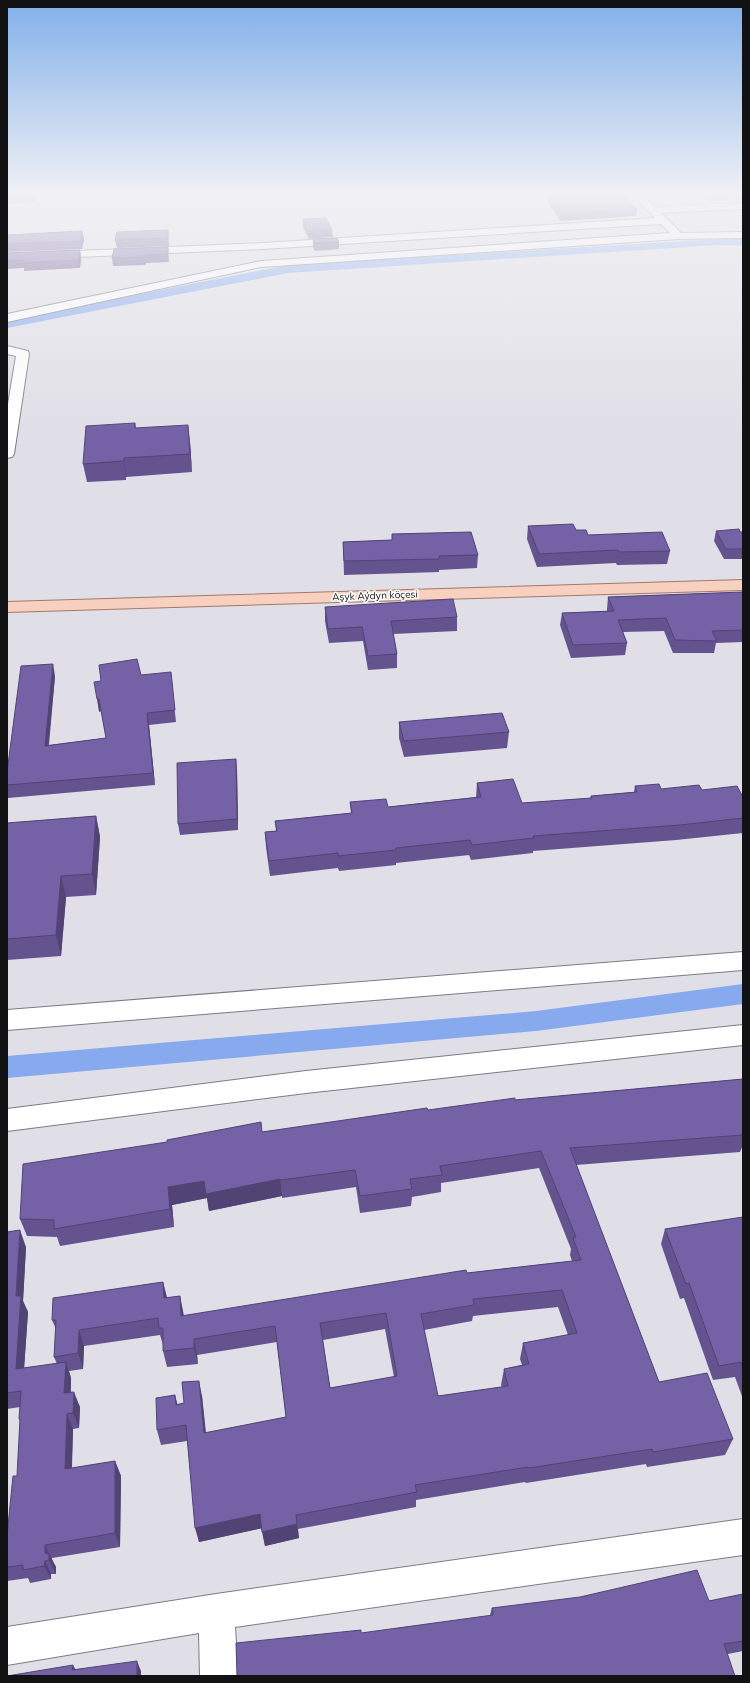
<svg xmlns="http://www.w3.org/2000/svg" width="750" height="1683" viewBox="0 0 750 1683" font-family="Mulish,sans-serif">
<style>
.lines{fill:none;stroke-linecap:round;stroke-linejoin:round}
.canal{fill:#87aaef;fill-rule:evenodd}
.minor-casing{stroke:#7d7b83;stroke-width:2}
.major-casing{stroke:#a47968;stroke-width:2}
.minor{fill:#fff;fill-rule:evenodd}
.major{fill:#f8d0c0;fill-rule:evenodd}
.wall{fill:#64538f;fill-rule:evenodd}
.shaded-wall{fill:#514474}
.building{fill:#7461a6;stroke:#514474;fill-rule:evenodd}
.labels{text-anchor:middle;stroke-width:3;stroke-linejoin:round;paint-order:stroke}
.far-street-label{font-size:10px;fill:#121114;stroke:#fff}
</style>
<rect width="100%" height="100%" fill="#e0dfe7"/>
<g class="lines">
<!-- canal -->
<g class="canal">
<path d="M719 239H743V245H719L288 273 7 328V320L288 265Z"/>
<path d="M743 984V1004L536 1031 7 1078V1056L536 1011Z"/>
</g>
<!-- minor casing -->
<g class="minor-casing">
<g id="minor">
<path d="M635 197H645L655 207 743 203V209L661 213 681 233 743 232V238L678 239 261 267 7 322V314L261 261 670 233 661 224 263 249 7 260V254L263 243 655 218Z"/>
<path d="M7 346 28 351 29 354 14 454 12 457 7 458V410L16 356 7 354Z"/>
<path d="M743 952V970L7 1030V1010Z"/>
<path d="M743 1025V1045L306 1093 7 1131V1109L306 1071Z"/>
<path d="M743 1519V1555L235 1627 238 1676H200L199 1633 7 1665V1627L216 1594Z"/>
</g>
</g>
<!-- major casing -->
<g class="major-casing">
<path id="major" d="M743 580V590L7 612V602Z"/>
</g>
<!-- minor -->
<use href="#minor" class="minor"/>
<!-- major -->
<use href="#major" class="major"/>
</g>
<!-- wall -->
<g class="wall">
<path d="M7 197H37L36 202 7 204Z"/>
<path d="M91 197H140L91 199Z"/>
<path d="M545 197H625L637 209 636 216 560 221Z"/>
<path d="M706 197H743V199L710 201Z"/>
<path d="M303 219 332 230 333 237 309 239 303 227Z"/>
<path d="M168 230 169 246 117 248 115 240Z"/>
<path d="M82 231 84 239 82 249 7 252V235Z"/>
<path d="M313 239 339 242V249L315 251 313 247Z"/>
<path d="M168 247 169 262 146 263V265L113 266 112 258Z"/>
<path d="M80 250 81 258 80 268 24 271V268L7 269V253Z"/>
<path d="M135 423 136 428 190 442 192 472 126 477V480L87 482 83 464Z"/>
<path d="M528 526 576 530 588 535 670 551 667 564 617 565 616 563 537 567 527 539Z"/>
<path d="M716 531 743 532V559H724L714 541Z"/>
<path d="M392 534 478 555 477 568 439 570V572L344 575 343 542 392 540Z"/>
<path d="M743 592V642L716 643 714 653H673L664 631 623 632 627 643 625 655 571 658 560 625 562 613 607 611V609L608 597Z"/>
<path d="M325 607 457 617V631L393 634 397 654V668L368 670 363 641 329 643 325 621Z"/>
<path d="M141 675 172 684 176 722 149 725 155 785 8 798 7 793V772L55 676 49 745 106 738 101 711 99 712Z"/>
<path d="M399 722 509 732 507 748 404 757 399 738Z"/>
<path d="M237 769 238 830 180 835 178 824Z"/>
<path d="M477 783 522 803 590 798 591 796 634 792 635 786 661 789 702 790 743 818V833L676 840 533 851V853L471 860 469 855 396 863V865L339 871 338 868 270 876 266 847 265 832 276 831 275 821 351 813 350 802 388 807 476 797Z"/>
<path d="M96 816 100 837 96 895 66 897 61 956 7 960V823Z"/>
<path d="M743 1077V1145L740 1152 576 1165 659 1382 733 1439 725 1455 647 1467 646 1464 526 1483 525 1482 416 1500V1507L298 1529 299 1538 265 1546 262 1528 199 1542 187 1441 161 1445 157 1430 178 1404 184 1403 202 1396 206 1433 286 1417 277 1342 197 1355 198 1364 167 1367 163 1351V1345L160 1335 84 1346 83 1369 69 1371 71 1378V1392L80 1407 79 1428 73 1429 72 1468 115 1461 121 1476 120 1547 52 1558V1560L56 1567V1574H51V1579L30 1583 28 1578 7 1581V1536L17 1476 20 1422 19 1419 20 1407 7 1409V1232L26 1247 23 1301 28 1312 24 1368 57 1364 54 1357 56 1329 52 1320 163 1282 167 1298 180 1296 184 1316 467 1273 572 1261 570 1255 571 1249 539 1168 441 1183V1192L412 1197 411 1206 360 1213 356 1187 282 1198V1196L209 1211 207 1198 172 1205 174 1227 60 1246 57 1237 27 1236 20 1219 262 1132 515 1100 742 1079ZM558 1307 568 1335 523 1343 520 1359 522 1365 504 1369 501 1385 502 1387 438 1396 424 1330 472 1321 473 1316ZM385 1329 394 1377 330 1388 323 1340Z"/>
<path d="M743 1217V1399L735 1377 713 1380 684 1298 680 1299 661 1244 665 1229Z"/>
<path d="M743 1594V1651L728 1654 490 1615 492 1608 709 1601Z"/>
</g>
<!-- shaded-wall -->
<g class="shaded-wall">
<path d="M82 231 84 239 82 249 81 241Z"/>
<path d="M80 250 81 258 80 268 78 260Z"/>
<path d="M188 425 190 442 192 472 190 454Z"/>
<path d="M124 458 126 477V480L124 461Z"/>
<path d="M53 664 55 676 47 758 45 746Z"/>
<path d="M97 699H99L101 711 99 712Z"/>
<path d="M147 713 149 725 155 785 153 773Z"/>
<path d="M236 759 237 769 238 830 237 819Z"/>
<path d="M96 816 100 837 96 895 92 874Z"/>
<path d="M61 876 66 897 61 956 56 935Z"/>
<path d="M280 1179 282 1196 209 1211 207 1198 172 1205 174 1227 170 1209 168 1187 204 1181Z"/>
<path d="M20 1230 26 1247 23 1301 28 1312 23 1384 16 1369V1296Z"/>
<path d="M163 1282 167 1298H164Z"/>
<path d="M180 1296 183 1312 184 1333 181 1316Z"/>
<path d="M79 1330 84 1346 83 1369 78 1353Z"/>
<path d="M194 1339 197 1355 198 1364 194 1348Z"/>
<path d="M66 1362 71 1378 70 1408 64 1393Z"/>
<path d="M199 1381 202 1396 207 1448 204 1433Z"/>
<path d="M74 1392 80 1407 79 1428 73 1413Z"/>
<path d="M175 1395 179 1410 176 1405Z"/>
<path d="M67 1414 73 1429 71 1484 65 1469Z"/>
<path d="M115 1461 121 1476 120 1547 115 1533Z"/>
<path d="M260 1514 263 1528 199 1542 195 1528Z"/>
<path d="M297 1524 299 1538 265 1546 262 1532Z"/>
<path d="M45 1545 56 1567V1574L45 1553Z"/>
<path d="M45 1561 51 1574V1579L44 1566Z"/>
<path d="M137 1661 141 1671V1676H137Z"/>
<path d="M73 1665 78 1674 72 1670Z"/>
</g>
<!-- building -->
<g class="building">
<path d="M550 197H625L637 209 561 214Z"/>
<path d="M326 218 332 230 308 231 303 219Z"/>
<path d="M168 230V238L115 240 117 232Z"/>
<path d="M82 231 81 241 7 244V235Z"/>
<path d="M337 238 339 242 315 243 313 239Z"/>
<path d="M168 247V254L145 255V257L112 258 114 249Z"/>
<path d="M80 250 78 260 23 263V260L7 261V253Z"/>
<path d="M135 423V428L188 425 190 454 124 458V461L83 464 86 426Z"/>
<path d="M573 524 576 530H586L588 535 662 532 670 551 619 552 618 550 539 554 528 526Z"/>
<path d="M739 529 740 532H743V549H726L716 531Z"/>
<path d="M471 532 478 555 439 556V559L344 561 343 542 392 540V534Z"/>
<path d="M743 592V630L712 631 717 641 675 640 666 618 618 620 627 643 573 645 562 613 614 611 608 597Z"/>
<path d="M453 599 457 617 391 621 397 654 368 656 362 627 328 629 325 607Z"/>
<path d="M137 659 141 675 171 672 175 710 147 713 153 773 7 785V772L21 666 53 664 45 746 106 738 99 699H97L94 682 101 681 99 665Z"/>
<path d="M502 713 509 732 404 741 399 722Z"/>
<path d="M236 759 237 819 178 824 177 763Z"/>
<path d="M513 779 522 803 592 798 591 796 637 792 635 786 659 784 661 789 699 785 702 790 737 786 743 797V818L680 825 533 836 534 838 472 845 470 840 396 848V850L338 856V853L269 861 265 832 277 831 275 821 352 813 350 802 386 799 388 807 481 797 477 783Z"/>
<path d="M96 816 92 874 61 876 56 935 7 939V823Z"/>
<path d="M743 1079V1135L570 1148 659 1382 707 1373 733 1439 653 1452 652 1449 529 1468 528 1467 415 1485 417 1492 296 1515 297 1524 262 1532 260 1514 195 1528 186 1425 157 1430 156 1398 175 1395 176 1405 184 1403 182 1382 199 1381 204 1433 286 1417 275 1326 194 1339V1348L163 1351V1328H159L158 1318 79 1330 78 1353 54 1357 56 1320H52L53 1298 163 1282 164 1298 180 1296 181 1316 466 1270 467 1273 581 1260 573 1238 576 1237 541 1151 440 1166 442 1175 410 1179 412 1189 360 1196 355 1170 281 1180 280 1179 206 1194 204 1181 168 1187 170 1209 54 1229V1220L20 1219 23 1164 167 1142V1140L261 1122 262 1132 427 1108 428 1110 515 1098V1100ZM562 1290 577 1333 523 1343 529 1364 504 1369 508 1386 438 1396 421 1314 474 1305 473 1299ZM386 1313 397 1376 330 1388 320 1323Z"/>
<path d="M743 1217V1367L741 1362 719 1366 689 1283 686 1284 665 1229Z"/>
<path d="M20 1230 16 1296H21L16 1369 66 1362 64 1393 74 1392 73 1413 67 1414 65 1469 115 1461V1533L45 1545V1553L49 1554V1560L45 1561 44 1566 23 1570V1565L7 1567V1536L13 1476H17L20 1419H19L21 1391 7 1393V1232Z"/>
<path d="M697 1570 709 1601 743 1594V1641L724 1644 735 1676H237L236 1643 361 1630V1633L493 1615 492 1608 580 1597Z"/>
<path d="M137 1661V1676H7L73 1665 72 1670Z"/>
</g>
<!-- sky -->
<linearGradient id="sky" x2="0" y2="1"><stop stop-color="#81b0eb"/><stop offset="0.45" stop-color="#f1f1f4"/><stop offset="1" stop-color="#f1f1f4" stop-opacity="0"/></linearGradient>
<rect width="750" height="433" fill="url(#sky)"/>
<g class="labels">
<!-- far-street labels -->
<g class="far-street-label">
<text transform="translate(375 595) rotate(-2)" y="4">Aşyk Aýdyn köçesi</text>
</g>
</g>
<!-- border -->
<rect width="750" height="1683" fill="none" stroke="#121114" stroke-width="16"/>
</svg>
